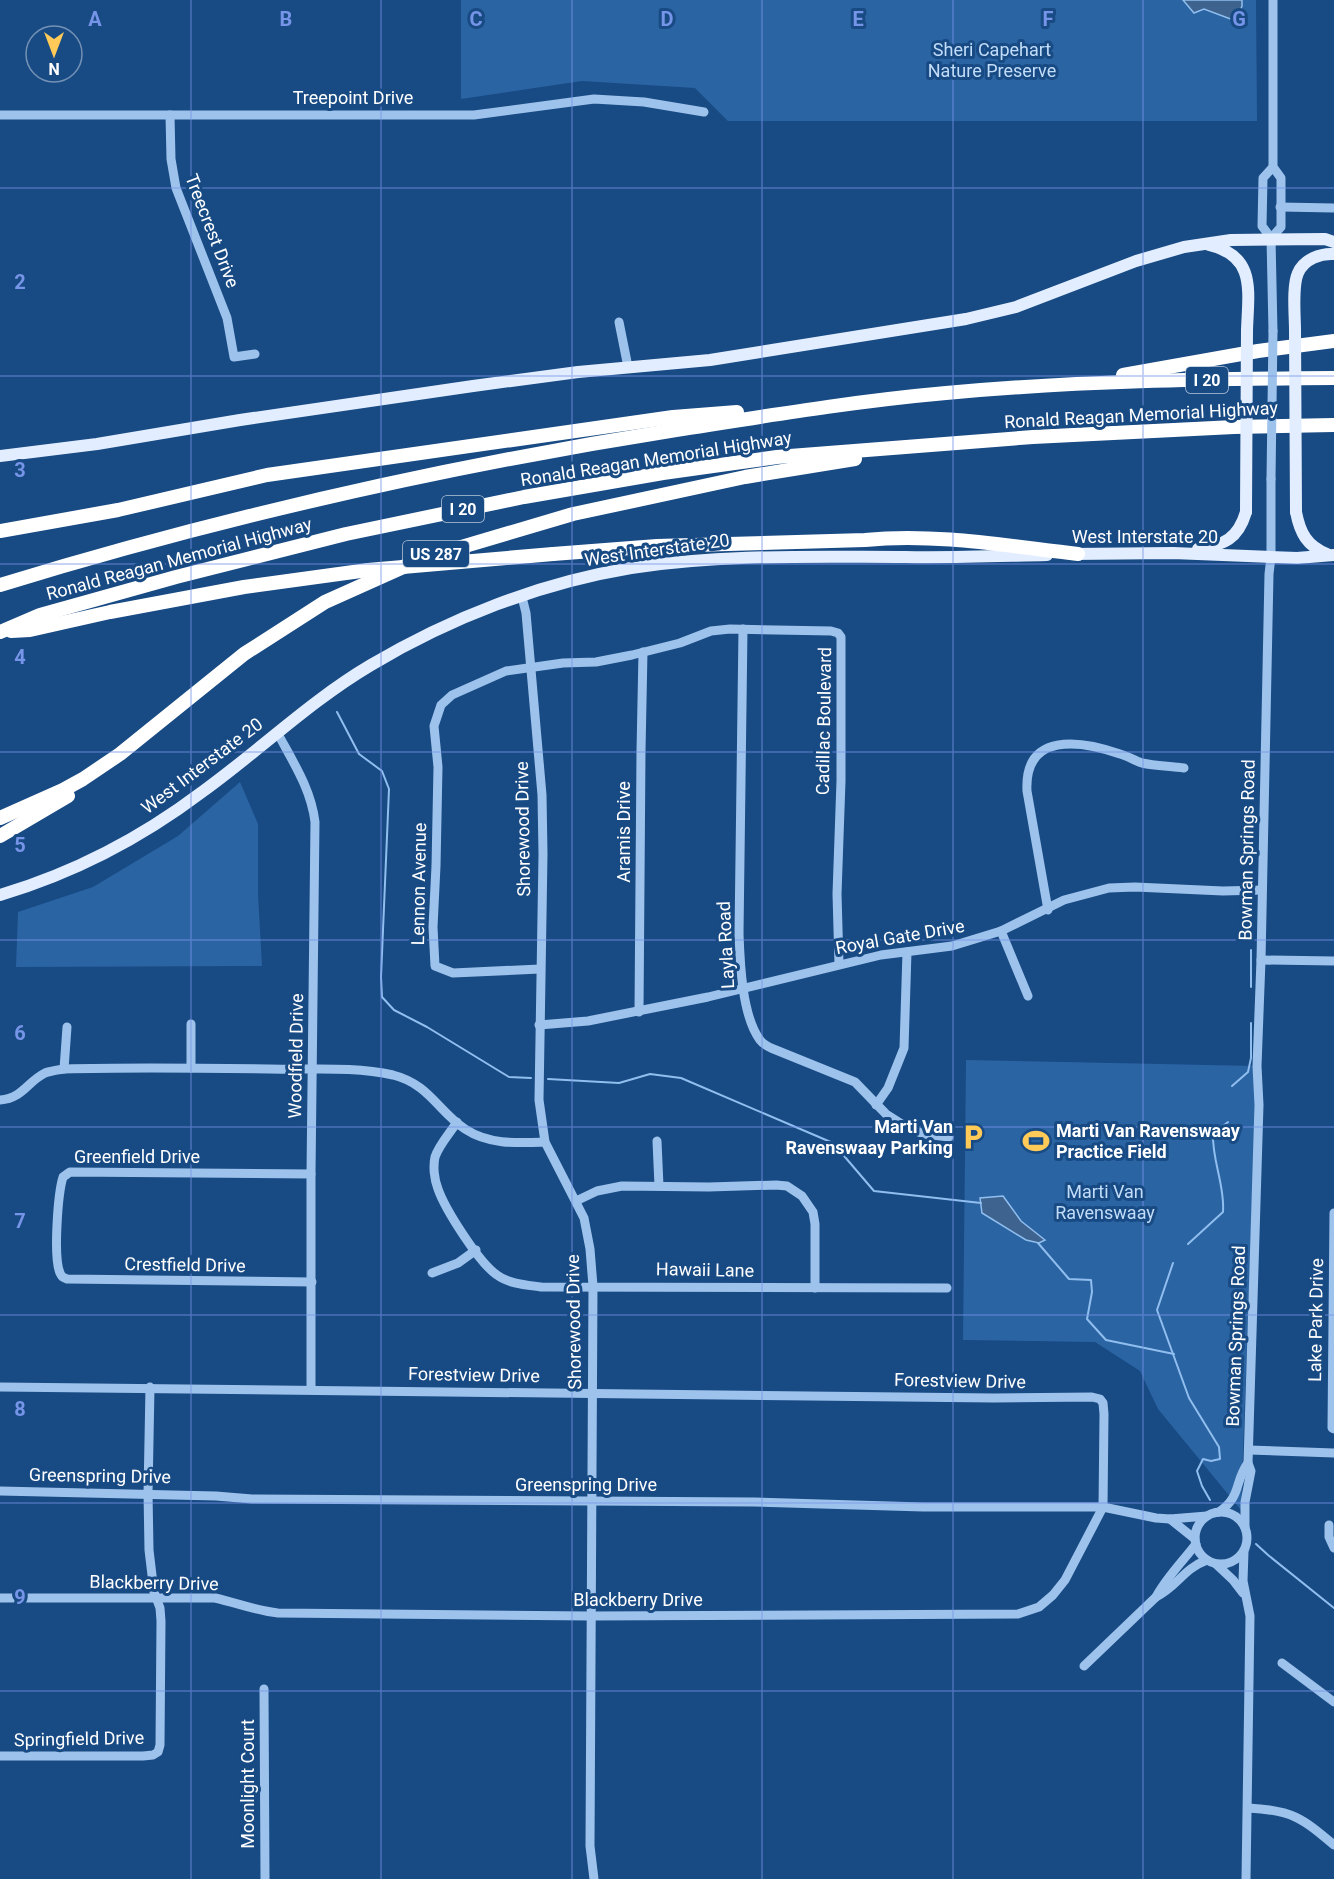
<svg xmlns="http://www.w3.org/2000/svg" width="1334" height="1879" viewBox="0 0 1334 1879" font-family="Roboto,sans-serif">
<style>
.green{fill:#2b64a3}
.water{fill:#3d638e;stroke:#90beef;stroke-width:1.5}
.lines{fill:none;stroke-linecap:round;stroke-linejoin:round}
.stream{stroke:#90beef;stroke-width:2}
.minor{stroke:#9dc3ec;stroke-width:9}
.major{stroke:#e2eeff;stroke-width:12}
.highway{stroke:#fff;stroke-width:14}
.minor-bridge{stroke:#9dc3ec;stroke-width:9}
.major-bridge{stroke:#e2eeff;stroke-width:12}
.highway-bridge{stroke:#fff;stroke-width:14}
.grid{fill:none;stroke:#7795e8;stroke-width:1.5;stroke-opacity:0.55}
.labels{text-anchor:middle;stroke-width:6;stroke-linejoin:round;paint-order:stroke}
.shield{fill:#184a84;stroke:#bac9da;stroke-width:1.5}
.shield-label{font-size:16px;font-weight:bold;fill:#fff}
.park-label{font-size:18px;fill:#c2ddf9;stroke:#184a84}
.street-label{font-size:18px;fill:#fff;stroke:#184a84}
.poi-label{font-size:18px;font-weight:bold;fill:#fff;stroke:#184a84;text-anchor:end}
.grid-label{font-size:20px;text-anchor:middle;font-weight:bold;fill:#7795e8;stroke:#184a84;stroke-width:6;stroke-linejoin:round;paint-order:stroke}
</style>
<rect width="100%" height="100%" fill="#184a84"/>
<!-- green -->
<g class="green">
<path d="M461 0H1256L1257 121H728L695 88 582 81 461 99Z"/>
<path d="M240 782 258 824V894L262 966 16 967 18 912 93 887 178 836Z"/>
<path d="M966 1060 1257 1066 1241 1510 1158 1409 1140 1371 1095 1342 963 1340Z"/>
</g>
<!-- water -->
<g class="water">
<path d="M1183 0H1242V6L1236 21 1204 9 1194 13Z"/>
<path d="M1003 1196 1021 1221 1045 1240 1039 1243 1026 1240 982 1213 980 1198Z"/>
</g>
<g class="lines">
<!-- stream -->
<g class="stream">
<path d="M337 712 359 754 382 771 389 789 381 977 382 997 394 1010 427 1027 509 1077 531 1078"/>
<path d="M1251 950V987"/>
<path d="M548 1079 619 1083 650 1074 681 1078 833 1143 874 1191 981 1203"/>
<path d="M1232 1086 1248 1072 1251 1058V1023"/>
<path d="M1038 1243 1069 1279 1091 1280 1092 1292 1087 1319 1106 1340 1174 1354"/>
<path d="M1188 1244 1223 1212C1225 1185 1212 1161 1213 1134L1228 1122"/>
<path d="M1173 1263 1157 1310 1189 1398 1219 1447 1220 1459 1211 1461 1203 1459 1197 1471 1202 1486 1210 1500"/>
<path d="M1256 1544 1268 1555 1334 1608"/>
</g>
<!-- minor -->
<g class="minor">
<path d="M0 115H474L594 99 644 102 704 112"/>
<path d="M170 115 171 159 176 188 227 318 234 357 255 354"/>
<path d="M1280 207 1334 208"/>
<path d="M1271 238 1281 227V178L1273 167V0"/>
<path d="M1271 238 1273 331"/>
<path d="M1271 238 1262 226 1263 178 1273 167"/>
<path d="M619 322 628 367"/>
<path d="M522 597 526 613 542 795 543 854 539 1100 545 1142 584 1218 590 1249 593 1286 590 1846 594 1879"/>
<path d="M743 629 739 934C740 963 742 1016 760 1040 762 1043 767 1046 771 1048L855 1082 886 1114 908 1128 924 1134 949 1137"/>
<path d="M277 732C293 762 311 789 315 822L311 1174V1389"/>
<path d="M1048 910 1027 791C1024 732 1080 740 1120 754 1128 756 1135 761 1142 763 1155 766 1170 766 1184 768"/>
<path d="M1001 931 1028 996"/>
<path d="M1261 960 1334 961"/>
<path d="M540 969 453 973 435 966 433 927 436 866 438 767 434 726 441 705 452 695 506 671 563 663 596 662 632 655 680 643 711 631 730 629 831 631 838 633 841 637V781L837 894 839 964"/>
<path d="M639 1012 641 751 643 652"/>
<path d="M191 1024V1068"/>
<path d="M539 1025 588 1021 708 997 881 955 952 946 1001 931 1064 900 1109 888 1135 887 1223 891 1262 890"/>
<path d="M64 1069 67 1027"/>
<path d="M0 1100C23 1098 27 1082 45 1073 50 1071 58 1070 64 1069 133 1067 201 1068 270 1069 310 1070 353 1066 393 1075 429 1084 438 1111 465 1129 489 1145 518 1143 545 1142"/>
<path d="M876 1105 888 1088 904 1048 907 952"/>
<path d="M457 1122C450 1133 439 1145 435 1157 433 1166 434 1179 438 1189 445 1209 479 1263 497 1275 509 1284 527 1285 541 1287L947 1288"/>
<path d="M657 1141 659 1186"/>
<path d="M311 1174 70 1172 63 1177C58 1193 53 1257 60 1273 62 1277 62 1277 67 1279L312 1282"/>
<path d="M576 1201 597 1191 622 1186 709 1187 776 1185 787 1186 802 1196 813 1212 815 1224V1288"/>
<path d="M1334 1213 1332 1428 1334 1429"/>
<path d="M432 1273 458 1263 476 1250"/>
<path d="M0 1387 994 1398 1092 1397 1100 1399 1103 1403 1104 1414 1103 1507 1065 1580 1053 1595 1039 1607 1018 1614 590 1616 278 1613C257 1611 237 1603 215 1598H0"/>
<path d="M1249 1450 1334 1453"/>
<path d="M0 1491 216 1496 252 1499 754 1502 923 1507H1103L1156 1518 1170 1519 1207 1516"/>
<path d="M1219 1512C1242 1496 1234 1482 1248 1463"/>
<circle cx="1221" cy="1538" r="26"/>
<path d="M1170 1519 1195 1539"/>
<path d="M1329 1525V1537L1334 1548"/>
<path d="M1245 1527V1502L1251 1471 1248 1463 1259 1105 1257 1066 1261 960 1269 574 1271 557V479"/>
<path d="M1244 1551 1243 1581 1250 1616 1246 1879"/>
<path d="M1216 1564 1233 1580 1243 1593"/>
<path d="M1156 1597C1178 1586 1183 1569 1207 1560"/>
<path d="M1282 1663 1334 1702"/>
<path d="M1084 1666 1156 1597C1166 1578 1183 1561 1196 1544"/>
<path d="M264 1689 265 1879"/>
<path d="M0 1756H143L153 1755 158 1752 160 1745 161 1621 160 1608 154 1592 149 1550 148 1493 150 1387"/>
<path d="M1248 1808C1292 1810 1302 1818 1334 1845"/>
</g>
<!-- major -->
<g class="major">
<path d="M1209 245C1257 256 1248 292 1247 331"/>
<path d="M1295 330C1295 315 1292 286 1298 273 1304 259 1321 253 1334 254"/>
<path d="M0 456 97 444 240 420 473 386 578 372 710 360 966 319 1016 307 1136 261 1184 247 1231 240 1325 239 1334 242"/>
<path d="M1296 512C1300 533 1307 546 1327 554"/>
<path d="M1198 549C1224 545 1238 539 1246 512"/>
<path d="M1071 554 1173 553 1297 558 1334 555"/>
<path d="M0 895C74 873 141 838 202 792 259 751 310 701 371 665 450 618 540 583 631 568 723 554 813 557 905 557 952 558 1000 556 1047 555"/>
</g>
<!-- highway -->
<g class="highway">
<path d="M1123 375 1258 351 1334 341"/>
<path d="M0 531 118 510 267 475 673 417 737 412"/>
<path d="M553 554 657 546 865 540C936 533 1007 546 1078 554"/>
<path d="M0 585C222 517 447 466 676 430 766 416 856 401 946 393 1075 381 1205 379 1334 378"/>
<path d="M11 631 30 630 110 612 244 587 368 570"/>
<path d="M0 632 40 615 176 577 346 534 524 497 663 473 777 457 1033 437 1234 427 1334 425"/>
<path d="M0 818 63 790 83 779 120 754 244 654 325 602 421 559 573 514 745 477 855 459"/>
<path d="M0 836 68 796"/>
</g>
<!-- minor-bridge -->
<path class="minor-bridge" d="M1271 479 1273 331"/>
<!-- major-bridge -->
<g class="major-bridge">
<path d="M1295 330 1296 512"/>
<path d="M1246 512 1247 331"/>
</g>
<!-- highway-bridge -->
<path class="highway-bridge" d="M368 570 553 554"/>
</g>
<!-- grid -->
<path class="grid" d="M191 0V1879M381 0V1879M572 0V1879M762 0V1879M953 0V1879M1143 0V1879M0 188H1334M0 376H1334M0 564H1334M0 752H1334M0 940H1334M0 1127H1334M0 1315H1334M0 1503H1334M0 1691H1334"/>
<!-- icons -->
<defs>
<g id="parking-bare" transform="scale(2.07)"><path d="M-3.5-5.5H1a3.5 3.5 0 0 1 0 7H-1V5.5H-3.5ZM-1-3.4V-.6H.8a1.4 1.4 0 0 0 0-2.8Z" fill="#ffca58" stroke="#184a84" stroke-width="2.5" paint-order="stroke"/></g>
<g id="stadium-bare" transform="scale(2.07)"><path d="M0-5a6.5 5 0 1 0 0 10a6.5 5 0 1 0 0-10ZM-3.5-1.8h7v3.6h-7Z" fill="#ffca58" stroke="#184a84" stroke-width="2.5" paint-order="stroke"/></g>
</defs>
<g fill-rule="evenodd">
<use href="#parking-bare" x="973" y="1137"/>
<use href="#stadium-bare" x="1036" y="1141"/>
</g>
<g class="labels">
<!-- shield labels -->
<g class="shield">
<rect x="1186" y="367" width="42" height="26" rx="4.5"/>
<rect x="442" y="496" width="42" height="26" rx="4.5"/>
<rect x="403" y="541" width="66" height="26" rx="4.5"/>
</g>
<g class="shield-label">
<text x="1207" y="386">I 20</text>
<text x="463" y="515">I 20</text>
<text x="436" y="560">US 287</text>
</g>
<!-- park labels -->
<g class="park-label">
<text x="992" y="56">Sheri Capehart<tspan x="992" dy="21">Nature Preserve</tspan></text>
<text x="1105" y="1198">Marti Van<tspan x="1105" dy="21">Ravenswaay</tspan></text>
</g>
<!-- street labels -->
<g class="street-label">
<text x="353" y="104">Treepoint Drive</text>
<text transform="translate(212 231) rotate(69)" y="6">Treecrest Drive</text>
<text transform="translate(1141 415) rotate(-3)" y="6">Ronald Reagan Memorial Highway</text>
<text transform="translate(656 459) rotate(-9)" y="6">Ronald Reagan Memorial Highway</text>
<text x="1145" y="543">West Interstate 20</text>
<text transform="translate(657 550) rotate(-8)" y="6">West Interstate 20</text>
<text transform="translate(179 559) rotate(-15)" y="6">Ronald Reagan Memorial Highway</text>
<text transform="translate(824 721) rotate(-89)" y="6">Cadillac Boulevard</text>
<text transform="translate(202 766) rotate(-37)" y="6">West Interstate 20</text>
<text transform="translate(523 829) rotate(-91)" y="6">Shorewood Drive</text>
<text transform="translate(624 832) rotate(-90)" y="6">Aramis Drive</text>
<text transform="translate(1247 850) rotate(-89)" y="6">Bowman Springs Road</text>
<text transform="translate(419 884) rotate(-89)" y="6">Lennon Avenue</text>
<text transform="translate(900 937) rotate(-10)" y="6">Royal Gate Drive</text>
<text transform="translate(726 945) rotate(-93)" y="6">Layla Road</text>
<text transform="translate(296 1056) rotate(-89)" y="6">Woodfield Drive</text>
<text x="137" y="1163">Greenfield Drive</text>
<text transform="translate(185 1265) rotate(1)" y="6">Crestfield Drive</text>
<text transform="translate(705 1270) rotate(1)" y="6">Hawaii Lane</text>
<text transform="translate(1316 1320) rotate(-89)" y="6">Lake Park Drive</text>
<text transform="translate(574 1322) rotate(-91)" y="6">Shorewood Drive</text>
<text transform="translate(1236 1336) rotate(-88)" y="6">Bowman Springs Road</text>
<text transform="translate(474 1375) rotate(1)" y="6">Forestview Drive</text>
<text transform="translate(960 1381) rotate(1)" y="6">Forestview Drive</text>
<text transform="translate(100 1476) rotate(1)" y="6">Greenspring Drive</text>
<text x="586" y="1491">Greenspring Drive</text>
<text transform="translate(154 1583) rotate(1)" y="6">Blackberry Drive</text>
<text x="638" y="1606">Blackberry Drive</text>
<text transform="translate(79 1739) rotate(-1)" y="6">Springfield Drive</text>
<text transform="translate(248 1784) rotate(-90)" y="6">Moonlight Court</text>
</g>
<!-- poi labels -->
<g class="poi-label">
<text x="953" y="1133">Marti Van<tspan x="953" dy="21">Ravenswaay Parking</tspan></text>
<text x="1056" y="1137" text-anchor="start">Marti Van Ravenswaay<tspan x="1056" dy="21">Practice Field</tspan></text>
</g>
</g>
<g class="grid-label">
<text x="95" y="26">A</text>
<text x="286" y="26">B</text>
<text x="476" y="26">C</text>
<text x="667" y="26">D</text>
<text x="858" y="26">E</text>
<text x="1048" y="26">F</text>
<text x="1239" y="26">G</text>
<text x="20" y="289">2</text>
<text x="20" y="477">3</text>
<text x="20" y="664">4</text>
<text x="20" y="852">5</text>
<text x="20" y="1040">6</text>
<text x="20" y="1228">7</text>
<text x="20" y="1416">8</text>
<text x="20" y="1604">9</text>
</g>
<!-- north arrow -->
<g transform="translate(54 54) rotate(180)"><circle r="28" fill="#184a84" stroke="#7492b5" stroke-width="1.5"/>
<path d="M0-4.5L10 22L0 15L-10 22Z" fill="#ffca58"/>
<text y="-9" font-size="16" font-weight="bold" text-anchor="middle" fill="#ffffff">N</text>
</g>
</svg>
